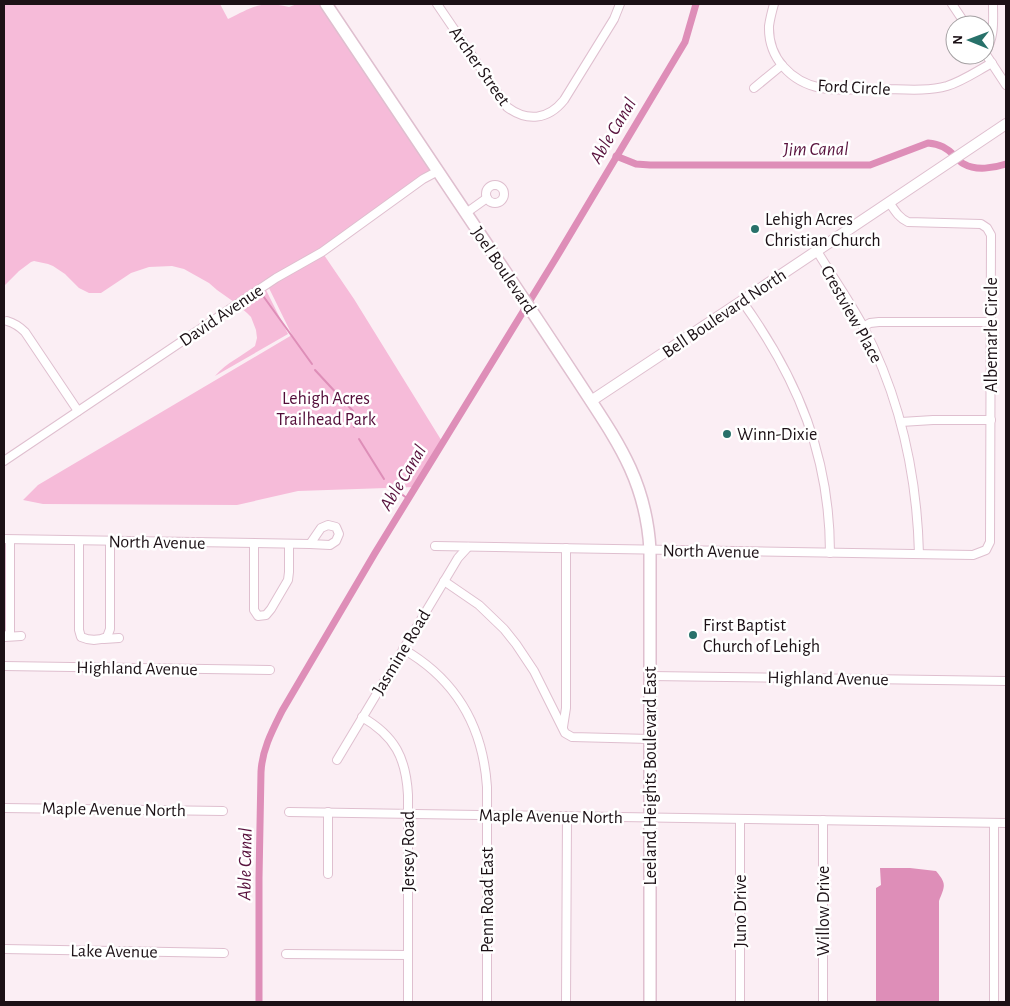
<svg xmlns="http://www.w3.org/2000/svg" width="1010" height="1006" viewBox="0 0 1010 1006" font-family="'Alegreya Sans',sans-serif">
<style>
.green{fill:#f6bbd9}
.water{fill:#de8eb8}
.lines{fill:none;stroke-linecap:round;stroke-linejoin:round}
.stream{stroke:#de8eb8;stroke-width:2}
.canal{stroke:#de8eb8;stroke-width:7}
.minor-casing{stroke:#dfbfcf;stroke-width:10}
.tertiary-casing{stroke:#dfbfcf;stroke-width:12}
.secondary-casing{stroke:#dfbfcf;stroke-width:14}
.minor{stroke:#fff;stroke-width:8}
.tertiary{stroke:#fff;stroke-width:10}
.secondary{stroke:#fff;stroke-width:11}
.poi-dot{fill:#28716a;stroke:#fff;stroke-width:2}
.labels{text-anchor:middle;stroke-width:5;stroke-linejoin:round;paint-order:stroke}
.street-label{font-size:18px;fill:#1c1116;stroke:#fff}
.poi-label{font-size:18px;fill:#1c1116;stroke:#fff;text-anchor:start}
.park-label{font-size:18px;fill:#520c38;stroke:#fff}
.water-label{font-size:19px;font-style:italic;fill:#58123d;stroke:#fff}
</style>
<rect width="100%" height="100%" fill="#fbeef4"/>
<!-- green -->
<g class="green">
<path d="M4 4H220L228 19C253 7 261 0 289 7L297 4H321L433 170 315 252 264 286 288 334 215 376C227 362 241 357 255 346L257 338 256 330 251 317 247 313 234 302 217 290 209 283 184 269 172 266 149 267 131 273 101 293H89L79 288 65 274 53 266 48 264 34 261 31 262 19 271 4 286Z"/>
<path d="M322 252 354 299 443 443 416 487 298 491 237 505 43 504 23 500 38 485 292 335 267 284Z"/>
</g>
<!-- water -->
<path class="water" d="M880 868H910L936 871C947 884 945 886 939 901V1002H876V888L881 885Z"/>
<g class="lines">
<!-- stream -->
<g class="stream">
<path d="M261 293 312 364"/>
<path d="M315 370 353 411 354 427"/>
<path d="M359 439 384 479"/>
<path d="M391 486 408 499"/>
</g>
<!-- canal -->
<g class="canal">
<path d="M616 156 636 164 650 165H870L928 143C940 144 947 148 955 156 958 159 961 163 964 164 976 171 994 168 1006 164"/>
<path d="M259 1002V878L261 772C262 750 272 731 282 711L375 553 556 258 685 42 696 4"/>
</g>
<!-- minor casing -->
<g class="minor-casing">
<g id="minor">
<path d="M437 4 507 107C527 122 548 120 564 100L614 19 620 4"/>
<path d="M774 4C772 11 770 19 769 26 768 58 791 82 821 88 840 91 860 89 879 89 901 89 926 92 947 86 963 81 977 71 992 63"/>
<path d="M952 4 966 25"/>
<path d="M993 4C993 22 995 36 985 53L1006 85"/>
<path d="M754 88 782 65"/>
<circle cx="495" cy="194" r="9"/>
<path d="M466 213 487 198"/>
<path d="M817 251C832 276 849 300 863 326 900 397 917 475 919 554"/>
<path d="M742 301C798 379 830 457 830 553"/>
<path d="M7 321C14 323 19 326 25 332L78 411"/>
<path d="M863 327 870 323 879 322H991"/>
<path d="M901 422 933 420H991"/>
<path d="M4 461 276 278 322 252 423 179 438 171"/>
<path d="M328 525 336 527 339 534 336 541 330 545 310 544 321 528Z"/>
<path d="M4 539 310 544"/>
<path d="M79 541V630L81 637C90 641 98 641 107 637L110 629V541"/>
<path d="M254 543V610L258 616 266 615 271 609 288 580 289 572V544"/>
<path d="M435 546 973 555 986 550 990 542 991 235 987 228 981 224 908 222C899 218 895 211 889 202"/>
<path d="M444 581 479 605 504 629 516 644 534 671 565 733 572 737 650 739"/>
<path d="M6 636 10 633V540"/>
<path d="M5 637 21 636"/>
<path d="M104 639 119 638"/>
<path d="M403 649C457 680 483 727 487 787V1002"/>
<path d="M4 666 270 670"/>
<path d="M650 676 1006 681"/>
<path d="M362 717C395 736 406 758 408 795V1002"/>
<path d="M563 727 566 708V548"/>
<path d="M337 760 458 558 468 547"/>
<path d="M4 808 223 811"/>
<path d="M289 812 1006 823"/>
<path d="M328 812V874"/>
<path d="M823 820V1002"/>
<path d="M994 823V1002"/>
<path d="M4 949 224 953"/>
<path d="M286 954 408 955"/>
<path d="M566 1002 567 816"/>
<path d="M740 1002V819"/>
</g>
</g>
<!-- tertiary casing -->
<g class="tertiary-casing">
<path id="tertiary" d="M591 401 742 301 1006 124"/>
</g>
<!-- secondary casing -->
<g class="secondary-casing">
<path id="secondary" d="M326 4C382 88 438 172 494 255 522 296 549 337 576 378 614 437 646 477 650 550V1002"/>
</g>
<!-- minor -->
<use href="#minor" class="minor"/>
<!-- tertiary -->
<use href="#tertiary" class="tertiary"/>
<!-- secondary -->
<use href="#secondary" class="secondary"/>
</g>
<!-- markers -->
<g class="poi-dot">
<circle cx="755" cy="229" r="5"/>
<circle cx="727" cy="434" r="5"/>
<circle cx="693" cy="635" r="5"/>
</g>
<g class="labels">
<!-- street labels -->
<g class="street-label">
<text transform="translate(480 66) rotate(55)" y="6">Archer Street</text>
<text transform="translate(854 87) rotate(3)" y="6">Ford Circle</text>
<text transform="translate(504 270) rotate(56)" y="6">Joel Boulevard</text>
<text transform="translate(724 313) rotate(-34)" y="6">Bell Boulevard North</text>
<text transform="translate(852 314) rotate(61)" y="6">Crestview Place</text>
<text transform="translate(221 315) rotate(-34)" y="6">David Avenue</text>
<text transform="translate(991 335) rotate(-90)" y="6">Albemarle Circle</text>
<text transform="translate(157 542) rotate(1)" y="6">North Avenue</text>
<text transform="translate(711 551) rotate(1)" y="6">North Avenue</text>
<text transform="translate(401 652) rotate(-59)" y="6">Jasmine Road</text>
<text transform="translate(137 668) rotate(1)" y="6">Highland Avenue</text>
<text transform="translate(828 678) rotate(1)" y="6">Highland Avenue</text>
<text transform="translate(650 776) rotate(-90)" y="6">Leeland Heights Boulevard East</text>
<text transform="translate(114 809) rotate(1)" y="6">Maple Avenue North</text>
<text transform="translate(551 816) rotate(1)" y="6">Maple Avenue North</text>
<text transform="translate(408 851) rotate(-90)" y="6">Jersey Road</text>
<text transform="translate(487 900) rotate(-90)" y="6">Penn Road East</text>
<text transform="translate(740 911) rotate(-90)" y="6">Juno Drive</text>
<text transform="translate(823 911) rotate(-90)" y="6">Willow Drive</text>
<text transform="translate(114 951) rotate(1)" y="6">Lake Avenue</text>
</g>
<!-- poi labels -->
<g class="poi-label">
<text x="765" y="225">Lehigh Acres<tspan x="765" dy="21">Christian Church</tspan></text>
<text x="737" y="440">Winn-Dixie</text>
<text x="703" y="631">First Baptist<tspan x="703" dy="21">Church of Lehigh</tspan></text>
</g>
<!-- park labels -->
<g class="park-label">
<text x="326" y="404">Lehigh Acres<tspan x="326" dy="21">Trailhead Park</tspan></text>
</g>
<!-- water labels -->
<g class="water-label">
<text transform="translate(612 130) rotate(-59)" y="7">Able Canal</text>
<text x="816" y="155">Jim Canal</text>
<text transform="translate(402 477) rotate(-59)" y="7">Able Canal</text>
<text transform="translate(244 864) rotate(-89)" y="7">Able Canal</text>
</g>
</g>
<!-- border -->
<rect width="1010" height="1006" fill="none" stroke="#1c1116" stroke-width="10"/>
<!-- north arrow -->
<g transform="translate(970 40) rotate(271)"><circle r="24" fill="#ffffff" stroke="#a4a0a2"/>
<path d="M0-4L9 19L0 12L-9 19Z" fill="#28716a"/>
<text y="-8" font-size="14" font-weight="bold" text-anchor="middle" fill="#1c1116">N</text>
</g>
</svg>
